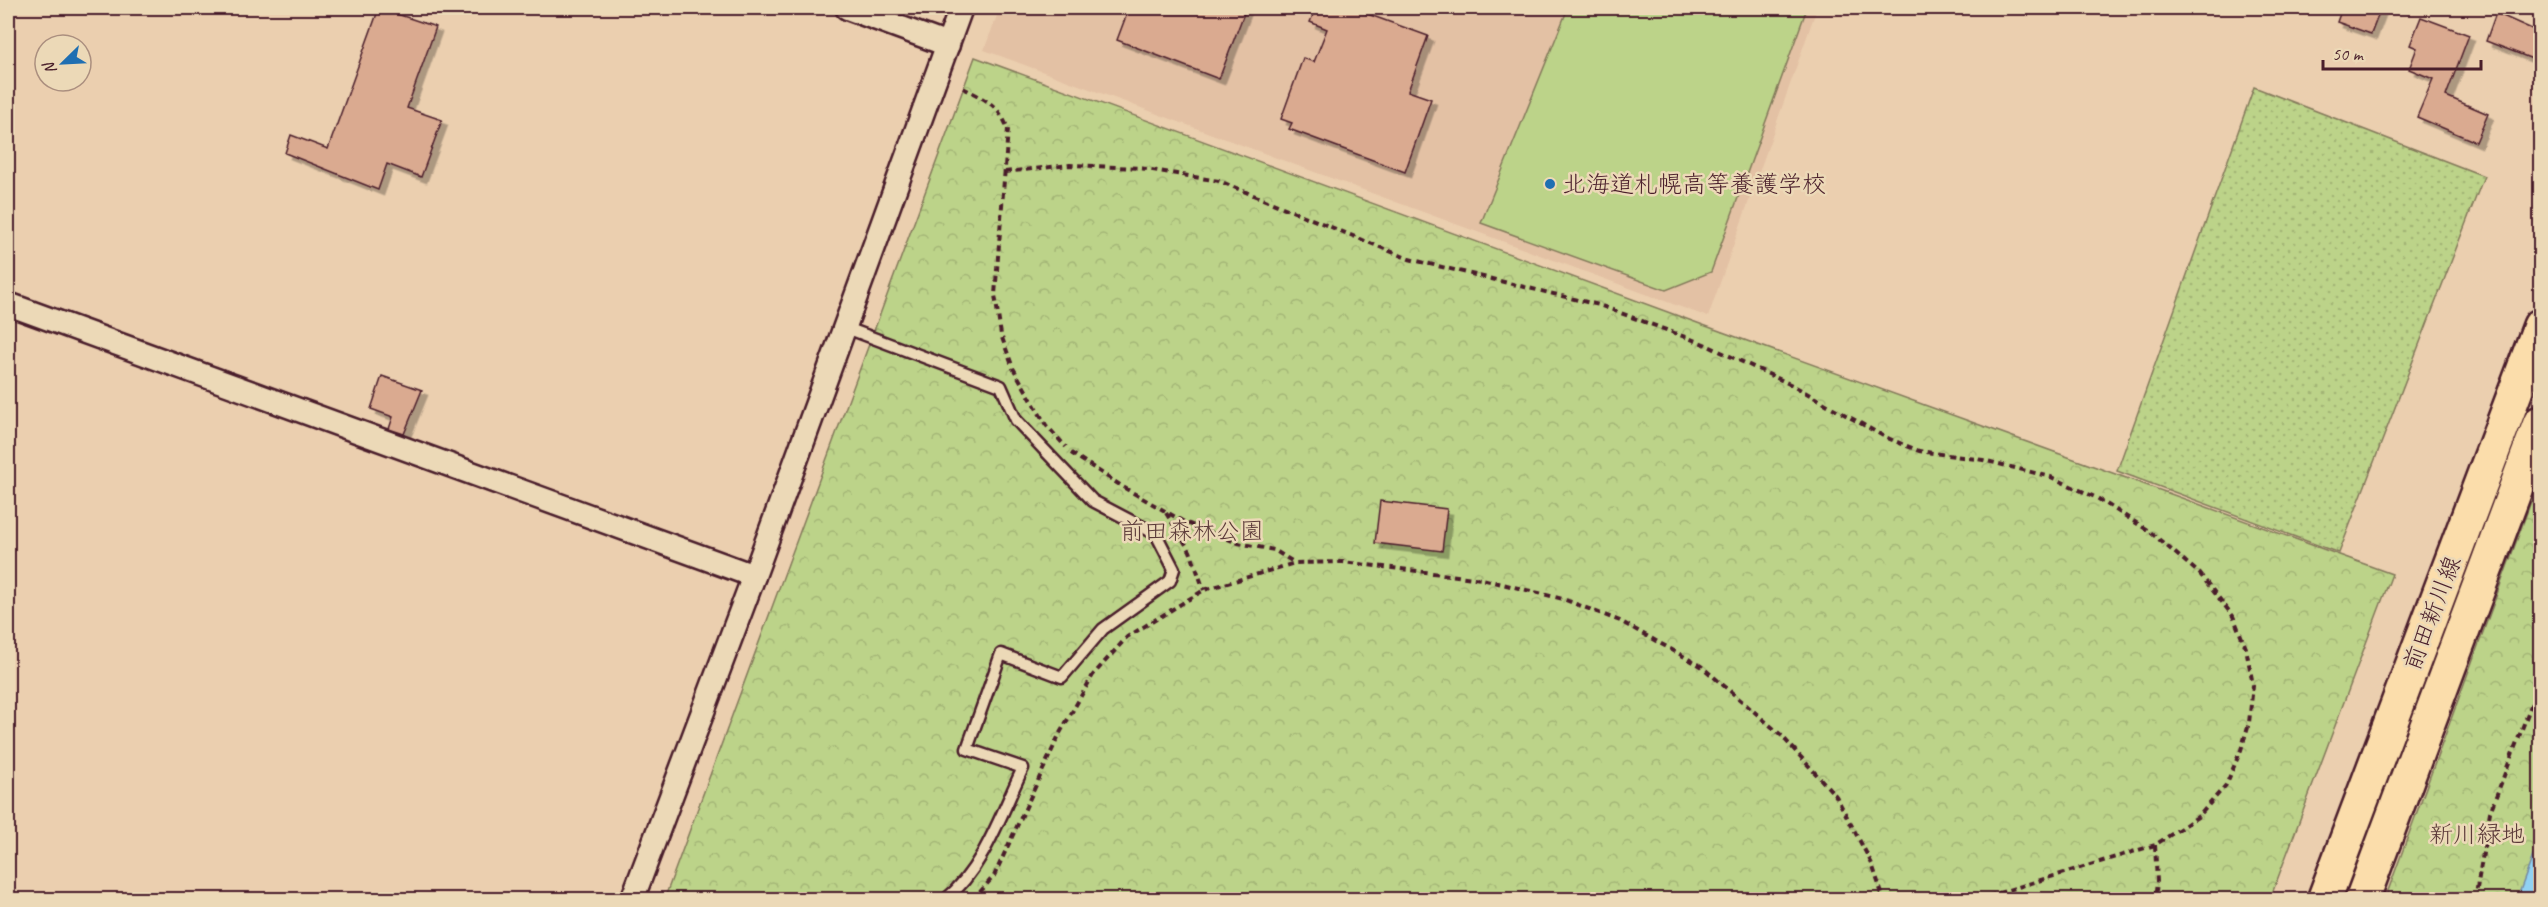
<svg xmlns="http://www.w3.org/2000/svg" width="2548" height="907" viewBox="0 0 2548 907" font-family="Caveat,'Klee One',sans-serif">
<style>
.built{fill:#e3c1a4}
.forest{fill:url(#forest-crowns);stroke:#83795a;stroke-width:1.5}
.garden{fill:url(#garden-dots);stroke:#83795a;stroke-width:1.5}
.pitch{fill:#bcd389;stroke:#83795a;stroke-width:1.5}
.water{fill:#91d1f3;stroke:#758aa3;stroke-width:1.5}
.building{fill:#daaa90;stroke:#4a1f2b;stroke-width:1.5;filter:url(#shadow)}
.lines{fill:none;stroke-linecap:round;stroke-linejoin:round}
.service-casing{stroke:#4a1f2b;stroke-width:15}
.minor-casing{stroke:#4a1f2b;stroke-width:27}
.primary-casing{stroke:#4a1f2b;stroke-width:38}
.path{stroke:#4a1f2b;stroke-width:4;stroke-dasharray:6 4.5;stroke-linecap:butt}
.service{stroke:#ecd9b7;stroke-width:10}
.minor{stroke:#ecd9b7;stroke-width:22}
.primary{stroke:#fbddab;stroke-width:33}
.poi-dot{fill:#1f6fb2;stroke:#ecd9b7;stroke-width:2}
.labels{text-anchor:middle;stroke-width:5;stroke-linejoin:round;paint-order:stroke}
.poi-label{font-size:24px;fill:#4a1f2b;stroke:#ecd9b7;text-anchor:start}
.park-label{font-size:24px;fill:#5b3a39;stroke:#ecd9b7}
.street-label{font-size:24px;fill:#4a1f2b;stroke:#ecd9b7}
</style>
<defs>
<pattern id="forest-crowns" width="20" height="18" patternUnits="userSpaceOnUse" patternTransform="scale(1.5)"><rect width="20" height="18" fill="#bcd389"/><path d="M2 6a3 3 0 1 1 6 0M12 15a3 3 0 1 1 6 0" fill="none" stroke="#a3b576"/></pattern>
<pattern id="garden-dots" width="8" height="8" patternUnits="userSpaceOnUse" patternTransform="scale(1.5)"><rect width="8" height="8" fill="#bcd389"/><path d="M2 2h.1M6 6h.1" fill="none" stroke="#a3b576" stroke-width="1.8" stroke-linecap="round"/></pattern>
<filter id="shadow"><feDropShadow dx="5.5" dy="5.5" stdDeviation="0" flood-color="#0004"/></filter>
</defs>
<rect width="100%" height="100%" fill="#ebcfaf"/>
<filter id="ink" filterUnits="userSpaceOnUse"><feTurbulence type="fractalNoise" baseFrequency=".0167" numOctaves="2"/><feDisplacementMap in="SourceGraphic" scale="12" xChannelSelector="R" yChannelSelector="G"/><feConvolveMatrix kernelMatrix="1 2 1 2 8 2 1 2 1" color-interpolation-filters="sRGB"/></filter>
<g filter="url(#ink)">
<!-- built -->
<path class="built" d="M1000 8H1817L1708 317 984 50Z"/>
<!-- forest -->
<g class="forest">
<path d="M975 57 1692 321 2392 574 2270 899 664 900Z"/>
<path d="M2540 477V899H2385Z"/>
</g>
<!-- garden -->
<path class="garden" d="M2254 87 2484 176 2339 553 2117 471Z"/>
<!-- pitch -->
<path class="pitch" d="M1568 8H1807L1711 272 1666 290 1481 223Z"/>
<!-- water -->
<path class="water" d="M2540 837V899H2517Z"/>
<!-- building -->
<g class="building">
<path d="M379 8 436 27 407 108 442 120 421 177 387 164 378 190 285 153 291 135 328 149Z"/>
<path d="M1129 8H1246L1219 79 1117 40Z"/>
<path d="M1316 8H1351L1428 36 1408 91 1431 99 1405 172 1289 129 1292 123 1281 119 1303 58 1314 62 1327 29 1310 22Z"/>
<path d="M2342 8H2381L2371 34 2337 22Z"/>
<path d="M2496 13 2541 33V45L2535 60 2486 41Z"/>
<path d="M2421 17 2469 35 2446 96 2488 114 2476 142 2417 117 2433 79 2409 69 2417 48 2410 45Z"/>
<path d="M382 376 422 390 404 434 389 429 393 417 371 409Z"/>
<path d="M1380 501 1447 509 1442 551 1375 543Z"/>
</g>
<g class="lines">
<!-- service casing -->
<g class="service-casing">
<path id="service" d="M844 327 1001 386 1016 420 1093 501 1156 534 1174 569 1170 581 1103 629 1062 677 1001 654 967 749 1023 768C1002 811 984 868 945 900"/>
</g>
<!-- minor casing -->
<g class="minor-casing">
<g id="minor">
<path d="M847 8 948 45"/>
<path d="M8 304 754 576"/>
<path d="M632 900 754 576 961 8"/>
</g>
</g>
<!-- primary casing -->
<g class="primary-casing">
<g id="primary">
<path d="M2324 900 2540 326"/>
<path d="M2362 900 2540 423"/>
</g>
</g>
<!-- path -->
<g class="path">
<path d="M963 88C986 100 998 104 1008 129L995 295 1001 335 1013 368 1046 425 1066 447"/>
<path d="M1005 172 1070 165 1140 168 1219 181 1409 259 1599 305 1704 344 1794 386 1885 437 1919 451 1983 460 2051 477 2097 498 2149 531 2200 574 2233 616 2246 648 2253 685 2249 723 2241 750 2226 785 2199 816 2155 845 1976 900"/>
<path d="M1071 453 1123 487 1184 522 1238 543 1274 550 1295 563"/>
<path d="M1166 513 1190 551 1204 590"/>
<path d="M2155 845 2157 882 2155 900"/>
<path d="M973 900 994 876 1060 733 1093 675 1127 637 1204 590 1295 563 1343 562 1482 579 1563 599 1620 621 1701 666 1780 734 1836 796 1872 864 1884 900"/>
<path d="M2475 900 2490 812 2540 682"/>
</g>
<!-- service -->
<use href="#service" class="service"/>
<!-- minor -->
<use href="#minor" class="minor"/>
<!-- primary -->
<use href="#primary" class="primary"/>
</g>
</g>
<!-- markers -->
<circle class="poi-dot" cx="1550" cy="184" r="6"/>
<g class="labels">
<!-- poi labels -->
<g class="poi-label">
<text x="1562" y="192">北海道札幌高等養護学校</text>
</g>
<!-- park labels -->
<g class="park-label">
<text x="1192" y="539">前田森林公園</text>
<text x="2477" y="842">新川緑地</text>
</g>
<!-- street labels -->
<g class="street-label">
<text transform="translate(2432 613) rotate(-69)" y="8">前田新川線</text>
</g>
</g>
<!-- margin -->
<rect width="2548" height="907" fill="none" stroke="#ecd9b7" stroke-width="30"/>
<rect x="15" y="15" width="2518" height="877" fill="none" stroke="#4a1f2b" stroke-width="2" filter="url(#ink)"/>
<!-- north arrow -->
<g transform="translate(63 63) rotate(246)"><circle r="28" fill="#ecd9b7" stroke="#ab8f7f" stroke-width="1.5"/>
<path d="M0-4.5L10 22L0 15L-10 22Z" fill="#1f6fb2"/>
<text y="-9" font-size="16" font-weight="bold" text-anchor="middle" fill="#4a1f2b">N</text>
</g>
<!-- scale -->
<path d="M2323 60v9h158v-9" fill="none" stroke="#4a1f2b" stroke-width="3"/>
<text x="2332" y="60" font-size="18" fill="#4a1f2b" stroke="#ecd9b7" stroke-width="4.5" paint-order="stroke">50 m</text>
</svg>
